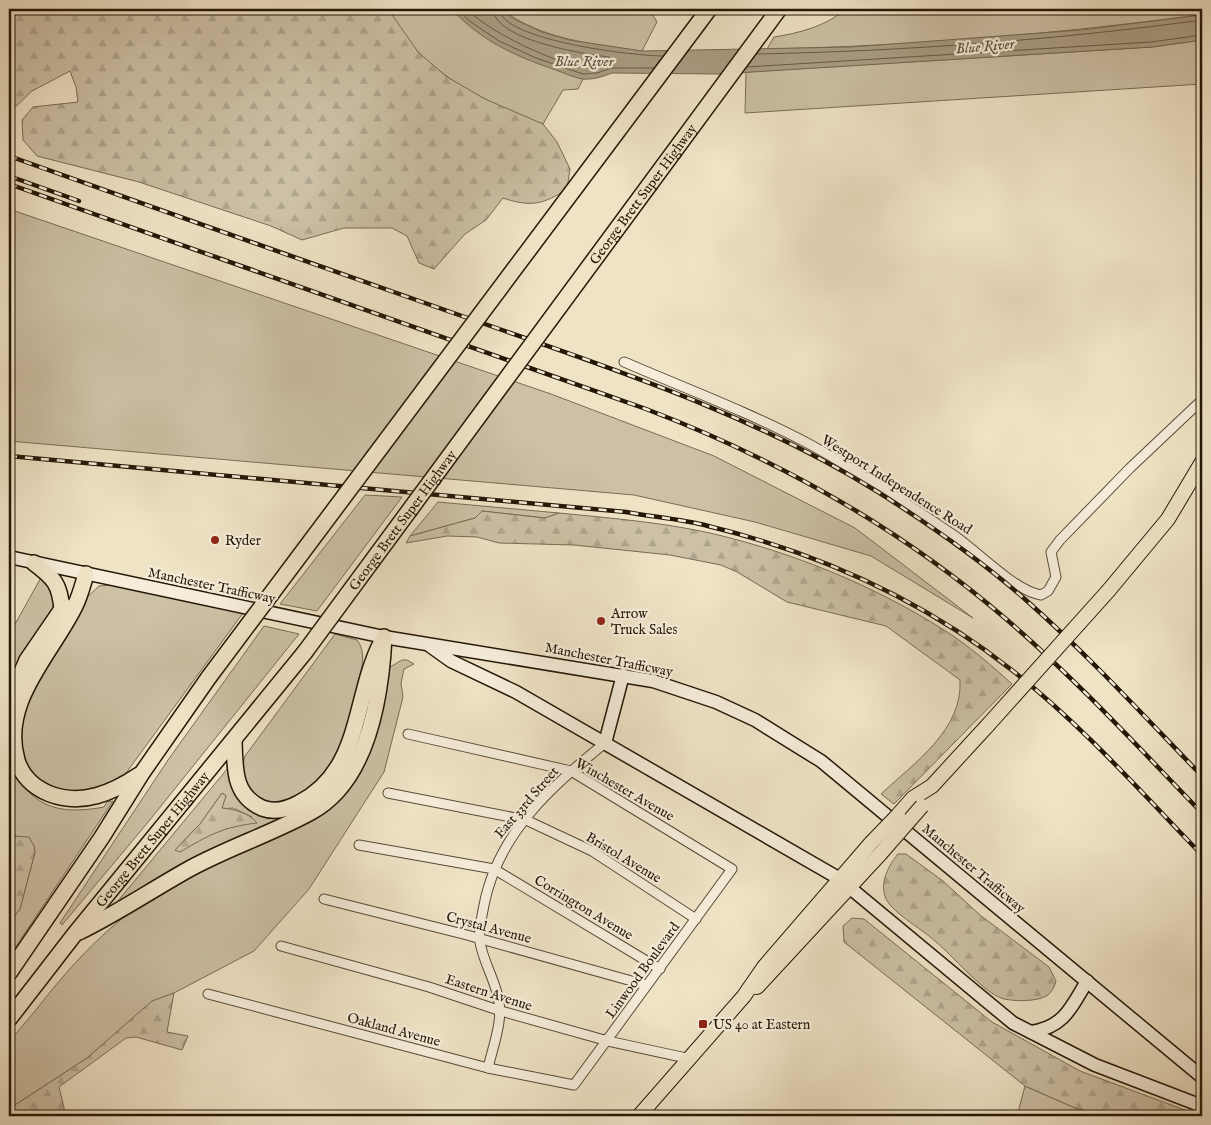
<svg xmlns="http://www.w3.org/2000/svg" width="1211" height="1125" viewBox="0 0 1211 1125" font-family="'IM FELL English',serif">
<style>
.grass{fill:#ccc0a5;stroke:#786c56;fill-rule:evenodd}
.forest{fill:url(#forest-firs);stroke:#786c56}
.water{fill:#aa9e85;stroke:#746852}
.lines{fill:none;stroke-linecap:round;stroke-linejoin:round}
.shore{stroke:#675a46;stroke-width:1}
.street-casing{stroke:#574a36;stroke-width:11}
.secondary-casing{stroke:#241706;stroke-width:15}
.primary-casing{stroke:#241706;stroke-width:16}
.highway-casing{stroke:#241706;stroke-width:18}
.street{stroke:#f5edda;stroke-width:9}
.secondary{stroke:#f5edda;stroke-width:12}
.primary{stroke:#efe3c6;stroke-width:14}
.highway{stroke:#efe3c6;stroke-width:15}
.rail-casing{stroke:#241706;stroke-width:4.5}
.rail{stroke:#f5edda;stroke-width:2.5;stroke-dasharray:8;stroke-linecap:butt}
.primary-bridge-casing{stroke:#241706;stroke-width:16;stroke-linecap:butt}
.highway-bridge-casing{stroke:#241706;stroke-width:18;stroke-linecap:butt}
.primary-bridge{stroke:#efe3c6;stroke-width:14}
.highway-bridge{stroke:#efe3c6;stroke-width:15}
.poi-dot{fill:#8f2418;stroke:#f5edda;stroke-width:2}
.labels{text-anchor:middle;stroke-width:4.5;stroke-linejoin:round;paint-order:stroke}
.street-label{font-size:14px;fill:#241706;stroke:#f5edda}
.poi-label{font-size:14px;fill:#241706;stroke:#f5edda;text-anchor:start}
.water-label{font-size:15px;font-style:italic;fill:#5a4d39;stroke:#f5edda}
</style>
<defs>
<pattern id="forest-firs" width="22" height="20" patternUnits="userSpaceOnUse" patternTransform="scale(1.25)"><rect width="22" height="20" fill="#ccc0a5"/><path d="M5 1l3.5 6h-7zM16 11l3.5 6h-7z" fill="#afa48d"/></pattern>
</defs>
<rect width="100%" height="100%" fill="#efe3c6"/>
<filter id="stains"><feTurbulence type="fractalNoise" baseFrequency=".004" numOctaves="4"/><feColorMatrix values="0 0 0 0 .2 0 0 0 0 .09 0 0 0 0 .02 0 0 0 .5 -.17"/></filter>
<radialGradient id="worn" r=".72"><stop offset=".6" stop-color="#630" stop-opacity="0"/><stop offset="1" stop-color="#630" stop-opacity=".3"/></radialGradient>
<!-- grass -->
<g class="grass">
<path d="M388 9H452C482 43 540 64 583 79L578 89 563 90 543 124C484 102 416 70 388 9Z"/>
<path d="M501 9H649L657 22 642 51C593 44 542 40 501 9Z"/>
<path d="M846 9H1197L1199 15C1055 34 912 46 767 49L774 37C800 33 826 26 846 9Z"/>
<path d="M1202 40V84L745 113 746 72 1152 47Z"/>
<path d="M9 209 551 394 714 456 855 528 973 618 871 556 755 522 634 495 9 441Z"/>
<path d="M365 495 402 497 317 611 280 604Z"/>
<path d="M438 502 559 513 545 518 482 511 475 518 410 536Z"/>
<path d="M43 574 50 580 57 606 31 641 9 685V635Z"/>
<path d="M110 585 243 613 126 773 114 785 73 796 37 781 20 754 23 706 84 600 99 586Z"/>
<path d="M264 626 299 634 149 821 62 925 60 923 168 760Z"/>
<path d="M335 634 357 640C368 654 360 672 357 688 351 712 347 738 335 761 320 789 274 820 248 789 241 780 242 767 245 756Z"/>
<path d="M402 660H407L414 664 404 669 401 683 403 697 384 772 309 889 254 951 174 993 152 1002 87 1058 9 1109C9 1097 6 1054 9 1045 16 1031 30 1018 39 1006 86 946 132 901 203 869 241 852 309 829 337 801 373 766 378 718 388 673L390 667Z"/>
<path d="M9 758C27 806 56 816 104 807L107 802 113 801 9 957V923L20 909 35 852 34 846 9 832Z"/>
<path d="M228 768C235 812 250 809 288 815L181 864 117 902ZM222 793 226 796 221 809 233 808 252 817 175 850 200 824Z"/>
<path d="M1025 1086 1075 1108 1091 1112 1096 1116H1054L1044 1112 1034 1116H1017Z"/>
</g>
<!-- forest -->
<g class="forest">
<path d="M9 9H388L418 52 447 77 485 99 543 124 557 142 570 169 567 189C543 205 530 207 503 198L486 220 465 234 434 269 419 263 407 236 392 228H344L302 240 271 226 139 182 37 156 23 140 22 120 33 107 78 102 76 87 70 71 32 91 9 113Z"/>
<path d="M482 511 545 518 559 513C609 518 660 522 710 533 792 552 873 585 944 630 968 645 991 665 1012 684L894 804 881 794C914 763 963 730 960 680L886 626 787 602 737 572 721 565 670 555 574 545 499 543 477 537 447 536 406 543 410 536 475 518Z"/>
<path d="M222 793 226 796 222 808C234 809 249 813 257 823 223 827 209 835 180 852L175 850 200 824Z"/>
<path d="M9 832 12 836 29 837 34 846 35 852 20 909 9 923Z"/>
<path d="M898 854H906L943 881 980 915 1049 967 1056 981C1052 995 1046 998 1032 1000 1022 1001 1011 1001 1001 998 982 991 952 955 935 941 922 929 889 911 885 896 880 881 889 865 898 854Z"/>
<path d="M852 918 864 919 992 1022 1080 1071 1201 1116H1096L1091 1112 1075 1108 1025 1086 844 942 843 926Z"/>
<path d="M174 993 167 1032 188 1036 182 1050 136 1037 126 1038 59 1087 66 1116H9V1109L87 1058 152 1001Z"/>
</g>
<!-- water -->
<path class="water" d="M452 9H501L514 19 542 32 569 40 642 51 852 47 1081 30 1202 15V40L1152 47 720 74 612 73C602 77 592 80 582 79 573 77 564 73 556 70 517 57 479 40 452 9Z"/>
<g class="lines">
<!-- shore -->
<g class="shore">
<path d="M458 9 468 20 499 41 536 58 583 74 597 73 612 68H654"/>
<path d="M467 9C485 30 556 64 584 67 593 69 603 65 610 61L609 57C584 54 494 40 493 9"/>
<path d="M499 9C502 41 636 56 663 56"/>
<path d="M757 54C906 51 1055 40 1202 20"/>
<path d="M747 67 1151 42 1202 35"/>
</g>
<!-- street casing -->
<g class="street-casing">
<g id="street">
<path d="M624 362C687 389 751 413 811 445 860 472 908 504 955 536 978 552 1015 591 1041 595L1048 591 1056 577 1051 552 1060 540 1130 468 1202 400"/>
<path d="M388 793 526 820 592 851 696 919"/>
<path d="M359 845 494 869 660 969"/>
<path d="M324 899 467 935 646 985"/>
<path d="M281 946 429 987 501 1011 608 1041 691 1059"/>
<path d="M208 994 488 1068 574 1085 732 869 571 771 408 734"/>
<path d="M488 1068C493 1046 504 1019 498 997 494 978 483 961 480 942 478 930 482 917 484 905 498 833 551 787 605 743"/>
</g>
</g>
<!-- secondary casing -->
<g class="secondary-casing">
<g id="secondary">
<path d="M9 557 384 637 653 681 716 702 755 720 821 761 1202 1077"/>
<path d="M430 646 451 661 516 692 840 879"/>
<path d="M605 743 623 675"/>
<path d="M849 887 1013 1023 1095 1065 1202 1106"/>
<path d="M1031 1032C1064 1027 1071 1008 1087 981"/>
</g>
</g>
<!-- primary casing -->
<g class="primary-casing">
<g id="primary">
<path d="M1109 590 1168 519 1202 462"/>
<path d="M898 815 913 798 932 786 988 725"/>
<path d="M757 987 881 853"/>
<path d="M639 1116 744 996 764 967 871 843"/>
</g>
</g>
<!-- highway casing -->
<g class="highway-casing">
<g id="highway">
<path d="M34 563C54 578 60 584 62 610"/>
<path d="M86 574C83 584 80 596 75 606 51 655 0 702 17 760 22 777 35 788 50 794 82 806 112 793 139 775"/>
<path d="M9 701 27 660 64 606"/>
<path d="M234 740C235 768 233 795 262 808 275 813 288 809 299 803 362 771 353 698 381 643"/>
<path d="M79 932C118 913 153 889 191 868 230 847 273 833 311 812 368 781 381 696 384 637"/>
<path d="M9 973 102 837 142 773 209 677"/>
<path id="s1" d="M9 1019 74 935 305 652"/>
</g>
</g>
<!-- street -->
<use href="#street" class="street"/>
<!-- secondary -->
<use href="#secondary" class="secondary"/>
<!-- primary -->
<use href="#primary" class="primary"/>
<!-- highway -->
<use href="#highway" class="highway"/>
<!-- rail casing -->
<g class="rail-casing">
<g id="rail">
<path d="M9 156C160 210 310 263 462 316 604 366 749 412 878 492 930 525 981 560 1027 601 1089 656 1145 717 1202 776"/>
<path d="M9 176 79 201"/>
<path d="M9 184 646 409C777 459 900 528 1006 619 1076 679 1138 747 1202 813"/>
<path d="M9 456 626 512C653 517 681 519 708 526 819 553 923 600 1013 671 1082 725 1141 792 1202 855"/>
</g>
</g>
<!-- rail -->
<use href="#rail" class="rail"/>
<!-- primary-bridge casing -->
<g class="primary-bridge-casing">
<g id="primary-bridge">
<path d="M988 725 1109 590"/>
<path d="M871 843 898 815"/>
<path d="M881 853 922 806"/>
</g>
</g>
<!-- highway-bridge casing -->
<g class="highway-bridge-casing">
<g id="highway-bridge">
<path id="s2" d="M305 652 779 9"/>
<path d="M209 677 709 9"/>
</g>
</g>
<!-- primary-bridge -->
<use href="#primary-bridge" class="primary-bridge"/>
<!-- highway-bridge -->
<use href="#highway-bridge" class="highway-bridge"/>
</g>
<!-- markers -->
<g class="poi-dot">
<circle cx="215" cy="540" r="5"/>
<circle cx="601" cy="621" r="5"/>
<rect x="698" y="1019" width="10" height="10" rx="2.5"/>
</g>
<g class="labels">
<!-- street labels -->
<g class="street-label">
<text dy="5" stroke="none"><textPath href="#s2" startOffset="569">George Brett Super Highway</textPath></text>
<text transform="translate(897 484) rotate(32)" y="5">Westport Independence Road</text>
<text dy="5" stroke="none"><textPath href="#s2" startOffset="164">George Brett Super Highway</textPath></text>
<text transform="translate(212 585) rotate(12)" y="5">Manchester Trafficway</text>
<text transform="translate(609 659) rotate(11)" y="5">Manchester Trafficway</text>
<text transform="translate(625 789) rotate(30)" y="5">Winchester Avenue</text>
<text transform="translate(526 802) rotate(-49)" y="5">East 33rd Street</text>
<text dy="5" stroke="none"><textPath href="#s1" startOffset="230">George Brett Super Highway</textPath></text>
<text transform="translate(624 857) rotate(31)" y="5">Bristol Avenue</text>
<text transform="translate(974 868) rotate(40)" y="5">Manchester Trafficway</text>
<text transform="translate(584 907) rotate(31)" y="5">Corrington Avenue</text>
<text transform="translate(489 927) rotate(15)" y="5">Crystal Avenue</text>
<text transform="translate(642 970) rotate(-54)" y="5">Linwood Boulevard</text>
<text transform="translate(489 992) rotate(18)" y="5">Eastern Avenue</text>
<text transform="translate(394 1029) rotate(15)" y="5">Oakland Avenue</text>
</g>
<!-- poi labels -->
<g class="poi-label">
<text x="225" y="545">Ryder</text>
<text x="611" y="618">Arrow<tspan x="611" dy="16">Truck Sales</tspan></text>
<text x="713" y="1029">US 40 at Eastern</text>
</g>
<!-- water labels -->
<g class="water-label">
<text transform="translate(985 46) rotate(-5)" y="5">Blue River</text>
<text x="584" y="66">Blue River</text>
</g>
</g>
<!-- margin -->
<rect width="1211" height="1125" fill="none" stroke="#efe3c6" stroke-width="30"/>
<rect x="10" y="10" width="1191" height="1105" fill="none" stroke="#241706" stroke-width="2.5"/>
<rect x="15" y="15" width="1181" height="1095" fill="none" stroke="#241706"/>
<rect width="100%" height="100%" filter="url(#stains)"/>
<rect width="100%" height="100%" fill="url(#worn)"/>
</svg>
